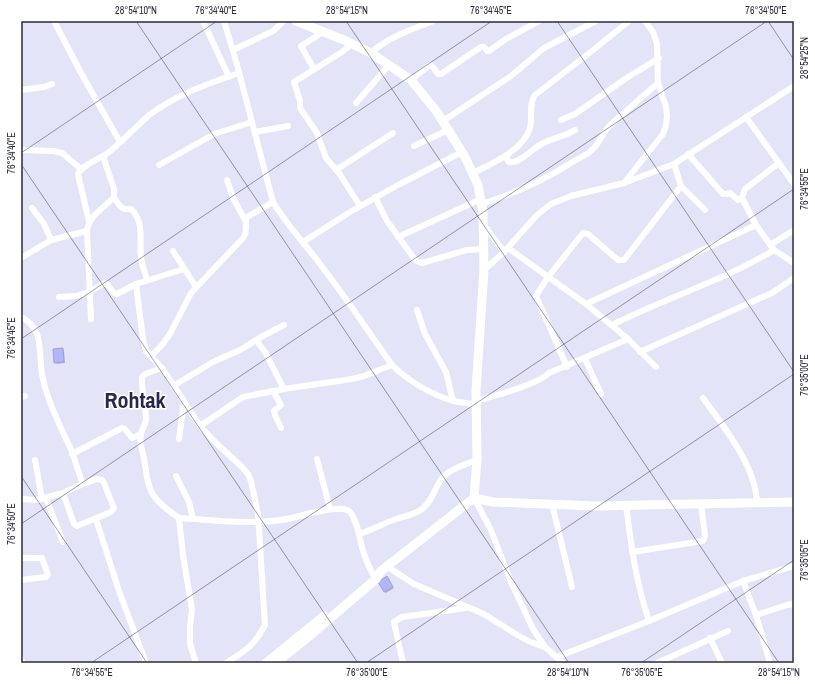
<svg xmlns="http://www.w3.org/2000/svg" width="815" height="684" viewBox="0 0 815 684" font-family="'Archivo Narrow',sans-serif">
<style>
.shadow{fill:#0003}
.building{fill:#b2b5f9;stroke:#9fa1cf}
.lines{fill:none;stroke-linecap:round;stroke-linejoin:round}
.street{stroke:#fff;stroke-width:6}
.secondary{stroke:#fff;stroke-width:9}
.ticks{fill:none;stroke:#2a2b3d;stroke-width:1;stroke-opacity:0.45}
.labels{text-anchor:middle;stroke-width:3;stroke-linejoin:round;paint-order:stroke}
.town-label{font-size:22px;font-weight:bold;fill:#27264b;stroke:#fff}
.neatline{fill:none;stroke:#2a2b3d;stroke-width:1.5}
.ticks-label{font-size:10px;text-anchor:middle;fill:#2a2b3d}
</style>
<rect width="100%" height="100%" fill="#e3e4f8"/>
<!-- shadow -->
<g class="shadow">
<path d="M62 349 64 351 65 363 57 364 55 362Z"/>
<path d="M388 579 394 588 386 593 384 592Z"/>
</g>
<!-- building -->
<g class="building">
<path d="M63 348 64 362 54 363 53 349Z"/>
<path d="M387 576 393 587 384 592 378 582Z"/>
</g>
<g class="lines">
<!-- street -->
<g class="street">
<path d="M54 21 81 73 120 142"/>
<path d="M203 21 229 77"/>
<path d="M224 21 236 61 273 202C288 227 309 248 326 272 349 302 370 334 392 365 407 380 433 396 454 401 462 403 469 403 477 405"/>
<path d="M352 44 342 52 294 82 300 101V108L317 133 326 158 339 173 360 206"/>
<path d="M233 50 273 31 284 21"/>
<path d="M371 53C388 37 411 30 433 21"/>
<path d="M314 69 301 46 323 32"/>
<path d="M411 80 430 65 433 67 438 74H441L481 47H484L487 51H489L506 39 539 21"/>
<path d="M21 90 44 87 52 84"/>
<path d="M356 103 389 65"/>
<path d="M746 117 794 184"/>
<path d="M561 120 575 114 625 79 659 58"/>
<path d="M443 121 511 76 544 48 596 21"/>
<path d="M255 132 288 126"/>
<path d="M414 146 448 130"/>
<path d="M21 150 53 151 62 153 81 169"/>
<path d="M688 154 723 194H726L730 193 738 200 742 198 756 225 774 250 794 263"/>
<path d="M505 156 509 162C518 164 531 151 538 146 550 138 564 137 575 130"/>
<path d="M674 164 681 186 705 210"/>
<path d="M159 165 214 134 252 122"/>
<path d="M336 170 393 133"/>
<path d="M473 173C491 164 524 150 530 128 533 118 528 105 535 95L592 51 629 21"/>
<path d="M227 180 233 198 245 220"/>
<path d="M624 183 663 134 666 125 667 116 666 107 658 83 657 44 653 32 645 21"/>
<path d="M114 197C120 206 120 210 131 209 145 221 139 243 141 258 142 265 145 273 147 280"/>
<path d="M375 197 387 221 416 261 422 263 467 250 483 249"/>
<path d="M742 198 745 189 779 163"/>
<path d="M482 204C513 194 543 181 571 163 578 159 586 155 592 150 600 143 603 132 610 125L658 83"/>
<path d="M32 208 44 224 51 240"/>
<path d="M89 221 78 175C79 166 102 158 109 152 123 141 135 128 148 116 175 95 207 84 239 73"/>
<path d="M484 225 504 252"/>
<path d="M87 231 91 319"/>
<path d="M398 237 481 199"/>
<path d="M303 242 350 212 398 185 462 152"/>
<path d="M770 245 794 230"/>
<path d="M508 248 586 304 628 339 656 367"/>
<path d="M173 251 196 287"/>
<path d="M21 258 51 240 87 231C89 215 104 208 114 197V189L103 156"/>
<path d="M484 270 504 252 537 215 551 204 571 196 624 183 674 164 794 86"/>
<path d="M136 284 143 339 146 351 162 368 200 426 214 441 242 467 248 474 251 481 258 514 265 625C254 646 245 651 226 663"/>
<path d="M59 297 76 296 89 292 105 283 107 284 114 293 117 294 136 284 184 269"/>
<path d="M586 304 756 225"/>
<path d="M417 310 425 334 446 372 453 401"/>
<path d="M21 317C45 329 38 352 42 374 47 402 61 427 72 452 76 463 79 474 83 484L63 493 74 524 77 526 111 512 114 508 104 483 102 480 97 479 83 484"/>
<path d="M612 325C665 298 723 281 774 250"/>
<path d="M256 340 265 352 284 389"/>
<path d="M640 352 772 293 794 278"/>
<path d="M151 356 162 345 170 334 191 293 244 237C248 230 244 224 247 217L273 202"/>
<path d="M585 359 601 394"/>
<path d="M567 367 536 296 548 277 583 233 588 234 618 260H624L681 186"/>
<path d="M162 368 145 374 142 377C141 391 146 405 146 419 146 425 142 428 141 434 139 441 142 451 144 458 149 493 149 497 179 518L183 555 192 610 190 626V644L196 663"/>
<path d="M173 386 213 362 242 349 261 337 284 325"/>
<path d="M273 391 281 405 274 411 275 415 281 428"/>
<path d="M21 397 25 396"/>
<path d="M703 398C724 427 756 466 757 503"/>
<path d="M476 401C494 396 537 385 549 373L628 339"/>
<path d="M200 426 243 397 284 389 352 379 364 376 392 365"/>
<path d="M179 439 184 402"/>
<path d="M72 454 122 428 125 429 132 438 141 434"/>
<path d="M317 459 330 509"/>
<path d="M35 460 42 499"/>
<path d="M176 476 189 502 193 519"/>
<path d="M46 498 63 542"/>
<path d="M474 498 491 530 511 582 533 629 545 647 563 663"/>
<path d="M21 499 37 500 63 493"/>
<path d="M552 504 572 587"/>
<path d="M626 505C631 546 636 582 649 621"/>
<path d="M179 518C216 520 256 526 292 518 303 515 340 504 349 511 357 518 360 541 363 551 366 560 370 571 376 579"/>
<path d="M96 519 119 591 146 663"/>
<path d="M359 534C372 530 384 523 396 519 405 516 414 515 422 509 433 500 433 492 440 481 448 469 464 465 477 460"/>
<path d="M632 552 703 541 705 536 701 503"/>
<path d="M21 558H42L48 575 46 577 21 580"/>
<path d="M388 567 414 584 484 614 514 633 528 641 544 647"/>
<path d="M743 581 756 615 770 663"/>
<path d="M756 615 787 605 794 604"/>
<path d="M710 638 722 663"/>
<path d="M557 657 649 621 743 581 794 566"/>
<path d="M21 659 23 663"/>
<path d="M403 663 395 627 394 622 402 617 466 608"/>
<path d="M657 663 728 631"/>
</g>
<!-- secondary -->
<g class="secondary">
<path d="M296 21 344 40 371 53 411 80 437 112 465 157 478 185 483 213 484 270 476 390 477 460 474 498"/>
<path d="M266 663 324 616"/>
<path d="M276 663 313 633 376 579 381 571 474 498 493 502 596 506 794 502"/>
</g>
</g>
<!-- ticks -->
<path class="ticks" d="M136 21 569 663M346 21 779 663M557 21 794 372M768 21 794 60M21 153 217 21M21 164 358 663M21 339 492 21M21 476 147 663M21 524 767 21M91 663 794 189M366 663 794 374M641 663 794 560"/>
<g class="labels">
<!-- town labels -->
<g class="town-label">
<text x="135" y="408">Rohtak</text>
</g>
</g>
<!-- border -->
<rect width="815" height="684" fill="none" stroke="#ffffff" stroke-width="44"/>
<rect x="22" y="22" width="771" height="640" class="neatline"/>
<g class="ticks-label">
<text x="136" y="14">28°54'10"N</text>
<text x="216" y="14">76°34'40"E</text>
<text x="347" y="14">28°54'15"N</text>
<text x="491" y="14">76°34'45"E</text>
<text x="766" y="14">76°34'50"E</text>
<text transform="translate(804 58) rotate(-90)" y="4">28°54'25"N</text>
<text transform="translate(11 153) rotate(-90)" y="4">76°34'40"E</text>
<text transform="translate(804 189) rotate(-90)" y="4">76°34'55"E</text>
<text transform="translate(11 338) rotate(-90)" y="4">76°34'45"E</text>
<text transform="translate(804 375) rotate(-90)" y="4">76°35'00"E</text>
<text transform="translate(11 524) rotate(-90)" y="4">76°34'50"E</text>
<text transform="translate(804 560) rotate(-90)" y="4">76°35'05"E</text>
<text x="92" y="676">76°34'55"E</text>
<text x="367" y="676">76°35'00"E</text>
<text x="568" y="676">28°54'10"N</text>
<text x="642" y="676">76°35'05"E</text>
<text x="779" y="676">28°54'15"N</text>
</g>
</svg>
